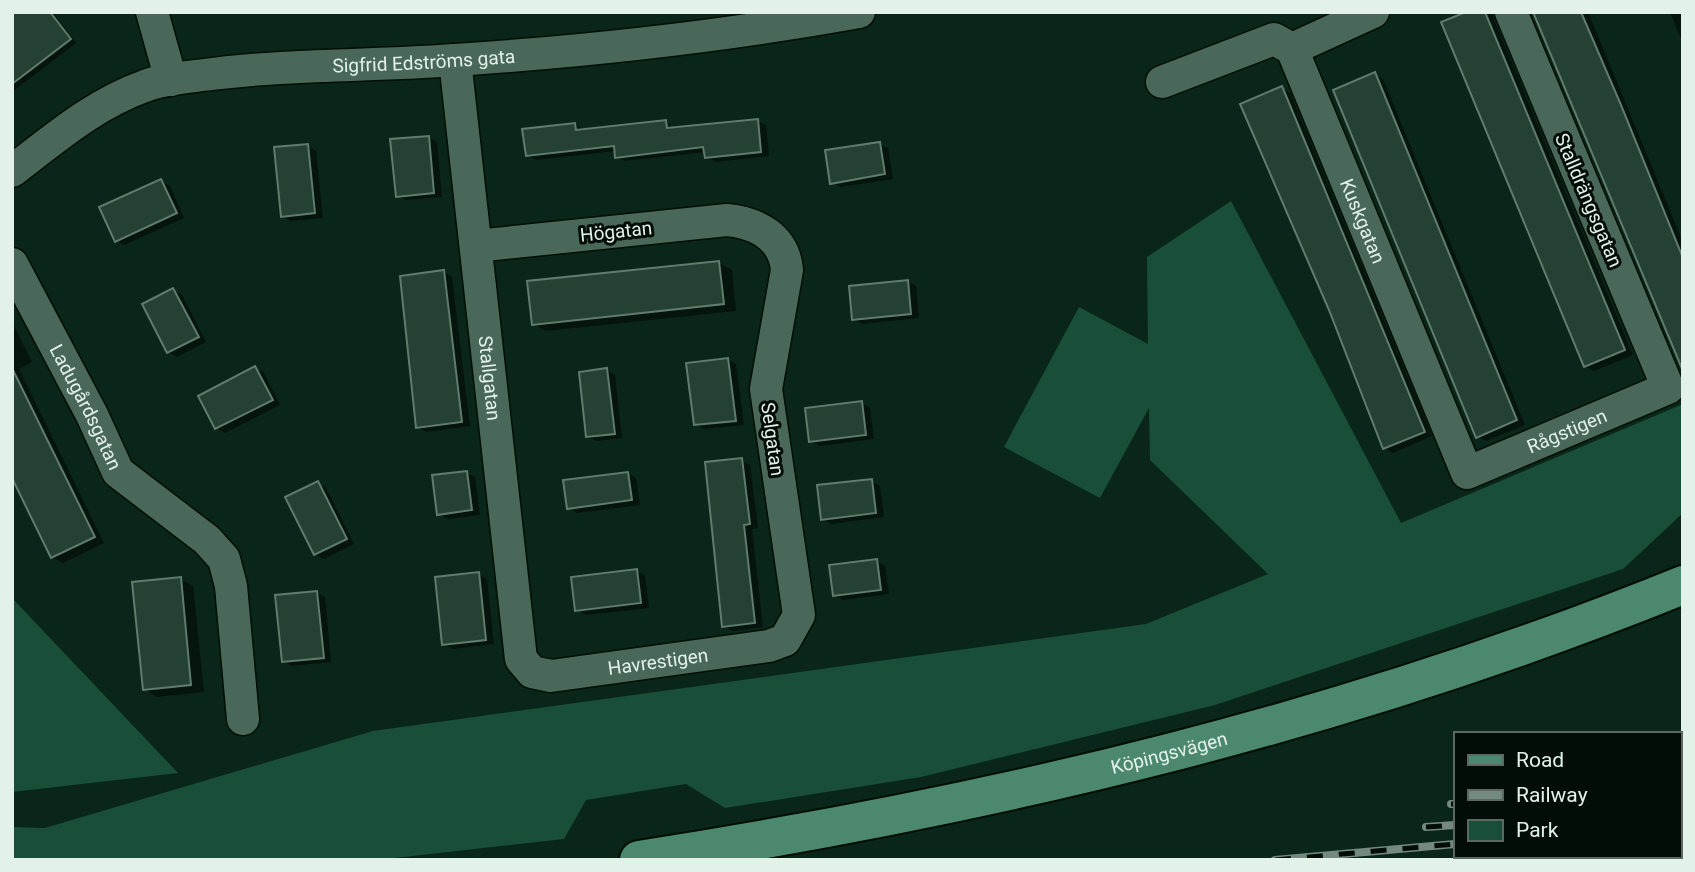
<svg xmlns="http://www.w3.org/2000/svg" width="1695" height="872" viewBox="0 0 1695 872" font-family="Roboto,sans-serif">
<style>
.green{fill:#194e38}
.shadow{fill:#0007}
.building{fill:#254134;stroke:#5f7c6d;stroke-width:2}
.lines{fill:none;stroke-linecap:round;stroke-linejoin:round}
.minor-casing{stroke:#000f05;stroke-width:35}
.major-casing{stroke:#000f05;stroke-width:42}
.minor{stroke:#4a6859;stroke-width:32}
.major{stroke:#4c886d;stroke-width:38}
.rail-casing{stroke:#748a80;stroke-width:8}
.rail{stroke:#030d08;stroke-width:5;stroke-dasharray:16;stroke-linecap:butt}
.labels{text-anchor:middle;stroke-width:6;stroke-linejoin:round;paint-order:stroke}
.street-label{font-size:19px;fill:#e2f2e9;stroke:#030d08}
</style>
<rect width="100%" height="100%" fill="#0a261a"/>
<!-- green -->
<g class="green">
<path d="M1231 201 1401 523 1683 404V513L1623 569 1215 705 921 777 725 808 686 784 586 800 564 839 377 860H12V827L45 828 373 731 1146 624 1268 574 1150 460 1149 408 1100 498 1004 447 1079 307 1148 344 1147 257Z"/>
<path d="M12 598 178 773 12 792Z"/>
</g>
<!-- shadow -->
<g class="shadow">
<path d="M12 12H53L76 43 12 92Z"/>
<path d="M1470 12H1491L1633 355 1594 371 1585 366Z"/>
<path d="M1535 12H1588L1683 242V357Z"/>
<path d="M1670 12H1683V44Z"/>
<path d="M1374 74 1383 79 1525 425 1486 441 1477 436Z"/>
<path d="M1282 88 1290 93 1432 436 1393 453 1385 448Z"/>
<path d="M666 121 674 129 757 121 766 125 769 156 715 162 706 157V152L625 161 617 156 616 151 536 160 527 155 575 124 583 129Z"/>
<path d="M428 137 437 142 442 197 406 200 397 196Z"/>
<path d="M879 144 888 148 893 179 840 187 832 182Z"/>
<path d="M308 146 316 151 323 218 291 221 283 216Z"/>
<path d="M161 181 170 186 184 218 124 245 116 240Z"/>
<path d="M719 263 732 270 736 311 546 331 533 324Z"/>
<path d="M444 272 452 277 470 426 426 432 417 427Z"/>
<path d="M907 281 916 286 919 318 862 324 854 319Z"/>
<path d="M173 290 182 295 206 342 177 357 169 352Z"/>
<path d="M12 322 32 362 19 369 104 543 63 563 52 557 12 474Z"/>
<path d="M727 359 736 364 744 425 704 429 696 424Z"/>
<path d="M255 368 264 373 280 405 225 433 216 428Z"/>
<path d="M607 370 615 375 622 438 596 441 587 436Z"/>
<path d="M861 403 870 408 874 439 820 446 811 441Z"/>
<path d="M741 460 750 465 758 528 752 529 763 627 733 631 724 626Z"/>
<path d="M467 473 475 477 480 515 448 519 439 514Z"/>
<path d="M628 473 636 478 640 505 577 513 568 508Z"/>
<path d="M871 481 880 486 884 517 831 524 823 519Z"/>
<path d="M318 483 326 488 354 544 324 559 315 554Z"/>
<path d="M877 561 885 566 889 594 843 600 835 595Z"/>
<path d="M637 571 645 576 649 608 586 615 577 610Z"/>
<path d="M478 574 487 579 494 644 453 649 444 644Z"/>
<path d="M180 579 193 586 204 692 157 697 144 689Z"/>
<path d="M316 592 325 597 331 662 292 666 283 661Z"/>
</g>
<!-- building -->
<g class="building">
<path d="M12 12H50L71 39 12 84Z"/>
<path d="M1466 12H1485L1625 350 1584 367 1441 22Z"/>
<path d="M1533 12H1581L1621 105 1683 258V371Z"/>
<path d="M1375 72 1517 420 1476 438 1333 90Z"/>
<path d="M1282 86 1425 432 1383 449 1329 310 1240 104Z"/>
<path d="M758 119 761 152 705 158 703 147 615 158 614 146 526 156 522 129 575 123 576 130 666 120 667 128Z"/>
<path d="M429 136 434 193 396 197 390 139Z"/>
<path d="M880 142 885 174 830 184 825 150Z"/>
<path d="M308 144 315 213 281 217 274 147Z"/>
<path d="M161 179 177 213 115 242 99 207Z"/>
<path d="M719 261 724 304 532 325 527 281Z"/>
<path d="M444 270 462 422 416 428 400 276Z"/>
<path d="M908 280 911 314 852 320 849 286Z"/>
<path d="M173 288 199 337 167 353 142 304Z"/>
<path d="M728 358 736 421 694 425 686 363Z"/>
<path d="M255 366 273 400 215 429 198 396Z"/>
<path d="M12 368 95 537 51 558 12 478Z"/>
<path d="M607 368 615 434 586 437 579 372Z"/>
<path d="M862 401 866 435 809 442 805 408Z"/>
<path d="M742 458 750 524 744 525 755 623 722 627 705 462Z"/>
<path d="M467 471 472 510 437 515 432 475Z"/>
<path d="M628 472 632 500 567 509 563 480Z"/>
<path d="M872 479 876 513 821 520 817 485Z"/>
<path d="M318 481 347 539 314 555 285 497Z"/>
<path d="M877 559 881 590 833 596 829 565Z"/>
<path d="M637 569 641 603 575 611 571 577Z"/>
<path d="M479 572 486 640 442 645 435 577Z"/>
<path d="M181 577 191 685 143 690 132 582Z"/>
<path d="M317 591 324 658 282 662 275 595Z"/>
</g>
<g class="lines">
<!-- minor casing -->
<g class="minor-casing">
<g id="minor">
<path d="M152 12 171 80"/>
<path id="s1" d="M1292 49 1467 473 1668 388 1511 12"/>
<path d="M1292 49 1373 12"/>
<path id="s2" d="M455 60 521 659 532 672 551 676 769 646 785 640 799 615 766 389 787 270C784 237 757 223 727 220L476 246"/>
<path d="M1162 82 1274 39 1292 49"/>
<path id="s3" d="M12 171C54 139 94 104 145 86 166 78 190 77 212 74 293 64 374 66 455 60 590 51 726 36 859 12"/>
<path id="s4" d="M12 264 92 415 118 472 207 540 224 559 231 586 243 719"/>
</g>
</g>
<!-- major casing -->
<g class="major-casing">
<g id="major">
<path id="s5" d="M639 860C998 804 1345 722 1683 585"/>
</g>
</g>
<!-- minor -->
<use href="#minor" class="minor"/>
<!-- major -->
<use href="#major" class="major"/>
<!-- rail casing -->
<g class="rail-casing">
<g id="rail">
<path d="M1679 761 1683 762"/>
<path d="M1679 795H1683"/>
<path d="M1451 804H1455"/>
<path d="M1679 815 1683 816"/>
<path d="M1426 827 1455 825"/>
<path d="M1679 831H1683"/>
<path d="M1275 860 1455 844"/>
</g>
</g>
<!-- rail -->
<use href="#rail" class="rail"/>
</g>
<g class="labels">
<!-- street labels -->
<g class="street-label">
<text dy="7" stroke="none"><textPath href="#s3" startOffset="439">Sigfrid Edströms gata</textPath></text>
<text transform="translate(1589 200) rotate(67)" y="7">Stalldrängsgatan</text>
<text dy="7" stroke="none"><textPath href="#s1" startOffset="186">Kuskgatan</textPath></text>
<text transform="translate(616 231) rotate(-6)" y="7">Högatan</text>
<text dy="7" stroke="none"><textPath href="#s2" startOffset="320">Stallgatan</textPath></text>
<text dy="7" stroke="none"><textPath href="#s4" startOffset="161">Ladugårdsgatan</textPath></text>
<text dy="7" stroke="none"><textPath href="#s1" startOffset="567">Rågstigen</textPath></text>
<text transform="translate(773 439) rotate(82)" y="7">Selgatan</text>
<text dy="7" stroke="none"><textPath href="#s2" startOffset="747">Havrestigen</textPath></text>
<text dy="7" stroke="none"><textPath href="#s5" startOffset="541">Köpingsvägen</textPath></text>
</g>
</g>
<!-- border -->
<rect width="1695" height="872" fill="none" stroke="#e2f2e9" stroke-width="28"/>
<!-- legend -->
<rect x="1454" y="732" width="228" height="126" fill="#030d08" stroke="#5c6962" stroke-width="2"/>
<rect x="1468" y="755" width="35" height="10" fill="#4c886d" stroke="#5c6962" stroke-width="2"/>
<text x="1516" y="767" font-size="21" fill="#e2f2e9">Road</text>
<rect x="1468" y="790" width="35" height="10" fill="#748a80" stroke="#5c6962" stroke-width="2"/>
<text x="1516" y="802" font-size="21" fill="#e2f2e9">Railway</text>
<rect x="1468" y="820" width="35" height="21" fill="#194e38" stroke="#5c6962" stroke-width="2"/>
<text x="1516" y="837" font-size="21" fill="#e2f2e9">Park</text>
</svg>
